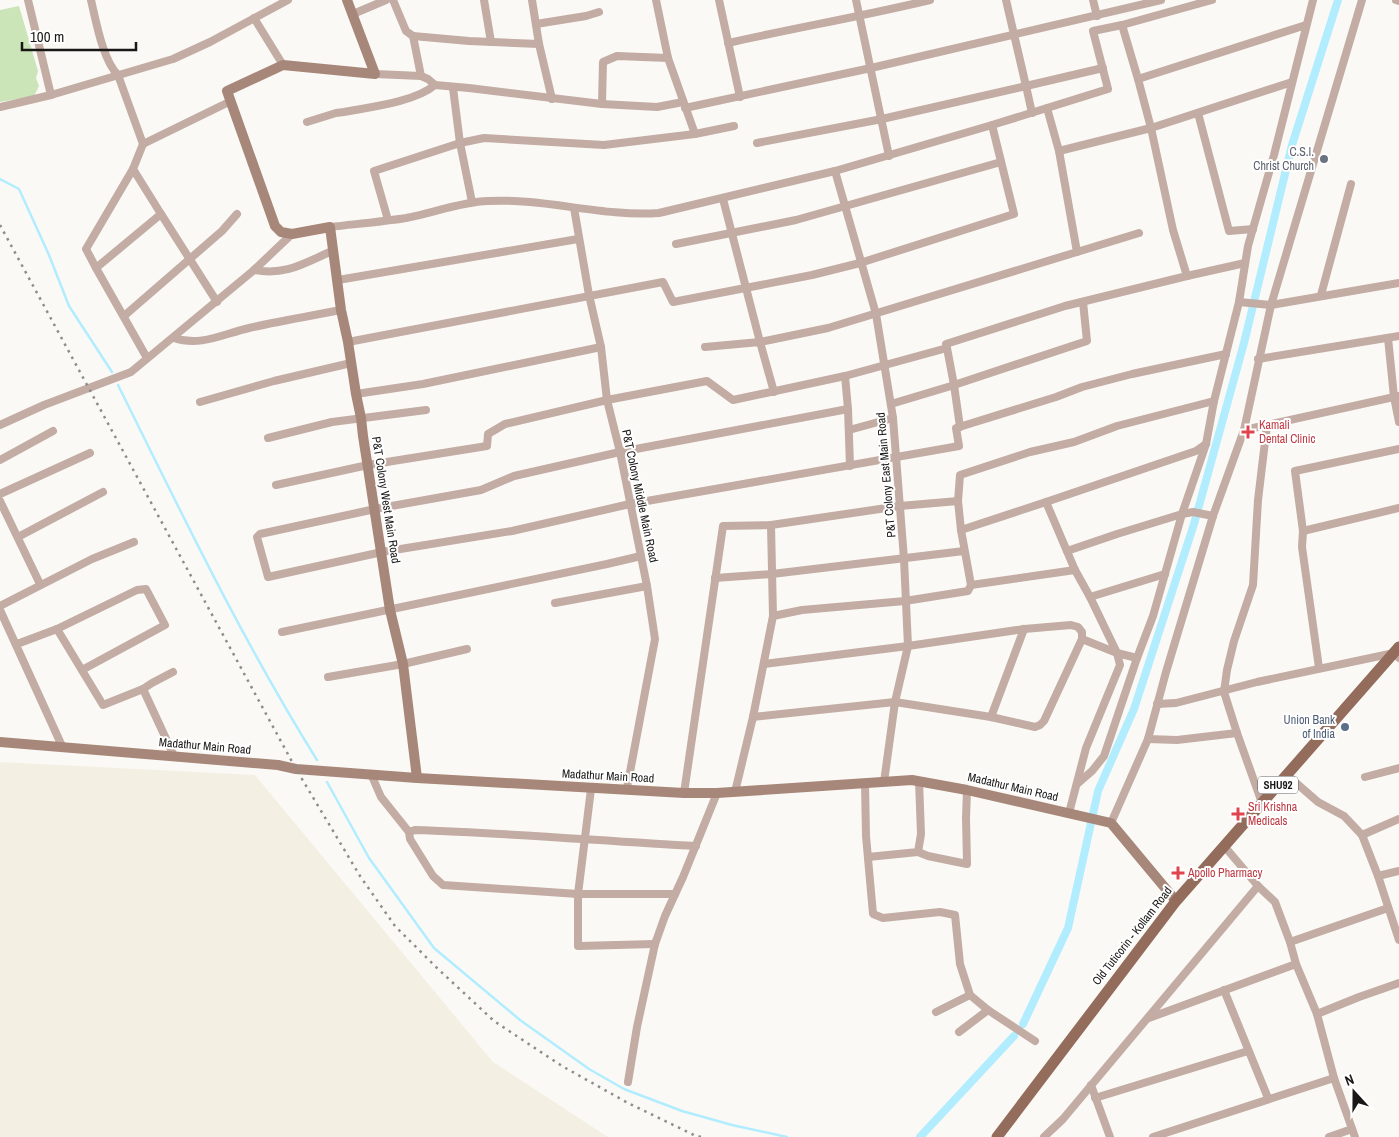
<svg xmlns="http://www.w3.org/2000/svg" width="1399" height="1137" viewBox="0 0 1399 1137" font-family="'Archivo Narrow',sans-serif">
<style>
.built{fill:#f4efe3}
.green{fill:#cbe4b8}
.lines{fill:none;stroke-linecap:round;stroke-linejoin:round}
.stream{stroke:#b1edff;stroke-width:2.5}
.canal{stroke:#b1edff;stroke-width:8}
.street{stroke:#c3aca3;stroke-width:8}
.secondary{stroke:#a78779;stroke-width:10}
.primary{stroke:#936c5c;stroke-width:11}
.rail{stroke:#8e8c89;stroke-width:2.5;stroke-dasharray:2.5 5;stroke-linecap:butt}
.worship-dot{fill:#6b7280;stroke:#fff;stroke-width:2}
.health-dot{fill:#e0444e;stroke:#fff;stroke-width:2}
.service-dot{fill:#5c6f8a;stroke:#fff;stroke-width:2}
.labels{text-anchor:middle;stroke-width:4;stroke-linejoin:round;paint-order:stroke}
.shield{fill:#fff;stroke:#5e5d5d;stroke-width:1}
.shield-label{font-size:11px;font-weight:bold;fill:#191817}
.worship-label{font-size:12px;fill:#5b616d;stroke:#fff;text-anchor:end}
.health-label{font-size:12px;fill:#be3a42;stroke:#fff;text-anchor:start}
.street-label{font-size:12px;fill:#191817;stroke:#fff}
.service-label{font-size:12px;fill:#4e5e75;stroke:#fff;text-anchor:end}
</style>
<rect width="100%" height="100%" fill="#fbf9f5"/>
<!-- built -->
<path class="built" d="M0 762 255 775 493 1062 608 1137H0Z"/>
<!-- green -->
<path class="green" d="M19 6 38 71 36 78 39 86 34 96 0 102V10Z"/>
<g class="lines">
<!-- stream -->
<g class="stream">
<path d="M0 179 19 189 49 255 69 306 112 372"/>
<path d="M118 385C181 512 242 640 317 760"/>
<path d="M327 782 369 858 434 948 520 1020 589 1069 624 1089 682 1111 732 1125 787 1137"/>
</g>
<!-- canal -->
<g class="canal">
<path d="M1023 1024 1068 928 1098 791 1134 709 1194 524 1244 343 1292 145 1338 0"/>
<path d="M920 1137 1014 1036"/>
</g>
<!-- street -->
<g class="street">
<path d="M28 0 51 95"/>
<path d="M91 0C96 21 103 61 118 75L143 144 133 169 161 214"/>
<path d="M393 0 406 31 413 36"/>
<path d="M484 0 491 42"/>
<path d="M532 0 539 44 552 99"/>
<path d="M656 0 668 58 695 134"/>
<path d="M719 0 740 97"/>
<path d="M856 0 889 156"/>
<path d="M1093 0 1097 16"/>
<path d="M1396 0 1399 1"/>
<path d="M353 14 386 0"/>
<path d="M254 18 283 65"/>
<path d="M536 24 586 16 599 12"/>
<path d="M728 43C795 28 863 16 930 0"/>
<path d="M375 74 421 76 428 79 435 85 469 88 602 104 657 107 683 102"/>
<path d="M421 76 413 36 469 41 539 44"/>
<path d="M1138 79 1306 25"/>
<path d="M453 88 460 143 472 202"/>
<path d="M602 104 603 62 617 56 668 58"/>
<path d="M0 107 51 95 173 59 210 42 288 0"/>
<path d="M685 108 871 68 1161 0"/>
<path d="M1047 108 1108 89 1093 31 1122 25 1212 0"/>
<path d="M1032 113 1026 86 1103 68"/>
<path d="M1198 113 1229 231 1253 229"/>
<path d="M307 122 336 113 344 112C370 107 415 102 435 85"/>
<path d="M757 143 882 119 1026 86 1006 0"/>
<path d="M143 144 231 101"/>
<path d="M1059 151 1151 128 1138 79 1122 25"/>
<path d="M835 171 876 314 893 418 904 559 908 646 895 702 884 782"/>
<path d="M723 199 760 342 828 328 1077 252 1059 151 1047 108 992 125"/>
<path d="M574 208 589 295 601 347 607 400 620 452 647 586 655 639 627 788"/>
<path d="M388 220 374 171 460 143 484 138 604 145 695 134 734 126"/>
<path d="M330 227C355 224 381 222 406 218 433 213 460 202 488 201 545 198 602 217 659 213L835 171 992 125 1014 214 860 263 812 275 673 302 663 282 348 342"/>
<path d="M292 234 254 270C286 276 304 263 332 251"/>
<path d="M676 244 796 220 1001 162"/>
<path d="M1077 252 1139 233"/>
<path d="M96 268 86 249 133 169"/>
<path d="M1187 276 1245 263"/>
<path d="M338 280 578 239"/>
<path d="M1321 295 1351 184"/>
<path d="M1239 302 1271 305 1399 283"/>
<path d="M124 316 222 231 237 214"/>
<path d="M174 338C200 347 223 334 249 328 279 321 310 316 341 310"/>
<path d="M1388 338 1394 397 1399 422"/>
<path d="M705 347 760 342 774 392"/>
<path d="M947 348 954 385 960 427"/>
<path d="M147 358 96 268 161 214 217 302"/>
<path d="M1258 359 1399 336"/>
<path d="M845 376 848 409 850 466"/>
<path d="M356 394 423 384 601 347"/>
<path d="M200 402 274 381 351 363"/>
<path d="M891 404 951 386 1087 341 1083 302"/>
<path d="M848 409 620 452 514 476 481 490 375 509 260 534 257 537 268 577 382 552 512 531 630 504 959 446 956 428 1056 397 1082 387 1132 374 1226 354"/>
<path d="M0 425 44 405 131 372 254 270"/>
<path d="M849 430 893 418"/>
<path d="M1244 430 1399 396"/>
<path d="M268 438 332 422 426 410"/>
<path d="M0 460 53 431"/>
<path d="M276 485 368 465 487 446 488 434 505 424 607 400 707 381 733 400 845 376 947 348 946 344 1065 306 1187 276 1173 230 1151 128 1292 82"/>
<path d="M0 494 90 453"/>
<path d="M0 501 40 584"/>
<path d="M958 501 960 475 1030 452 1074 442 1117 426 1214 401"/>
<path d="M1046 502 1196 451 1206 444"/>
<path d="M1303 531 1399 508"/>
<path d="M18 537 103 492"/>
<path d="M1067 551 1117 534 1182 514 1193 512 1213 516"/>
<path d="M715 578 772 574 964 551"/>
<path d="M971 585 1075 570"/>
<path d="M555 603 647 586"/>
<path d="M0 606 92 559 134 542"/>
<path d="M0 610 62 746"/>
<path d="M773 616 802 610 905 601 968 591 971 585 961 530 1046 502 1075 570 1090 597 1165 574"/>
<path d="M57 629 103 705 143 689 152 683 173 672"/>
<path d="M282 632 607 564 641 556"/>
<path d="M1082 639 1117 653 1137 658"/>
<path d="M17 644 57 629 137 590 146 589 165 625 82 670"/>
<path d="M1319 668 1302 547 1303 531 1295 471 1399 449"/>
<path d="M328 677 403 664 467 649"/>
<path d="M143 689 174 756"/>
<path d="M1157 704 1176 703 1257 682 1394 653 1399 658"/>
<path d="M753 717 895 702 991 717 1035 727 1040 725 1044 721 1082 639V632L1078 627 1071 625 1024 629 908 646 764 664"/>
<path d="M991 717 1024 629"/>
<path d="M1148 739 1177 740 1237 733"/>
<path d="M371 774 381 797 409 832 410 839 433 876 443 885 578 894H675"/>
<path d="M1287 775 1318 802 1344 816 1362 835 1378 876 1399 940"/>
<path d="M1365 777 1399 768"/>
<path d="M865 783 866 836 873 914 883 918 940 912 955 915 960 964 970 995 988 1010 1035 1041"/>
<path d="M1077 784 1092 771 1104 756 1137 658 1153 616 1182 514 1206 444 1214 401 1239 302 1248 246 1274 155 1313 0"/>
<path d="M591 789 578 894V946L655 944"/>
<path d="M735 792 753 717 773 616 771 525"/>
<path d="M684 793 723 526 771 525 900 506 958 501 961 530"/>
<path d="M1262 803 1237 733 1224 692 1227 670 1234 641 1253 585 1258 500 1267 425"/>
<path d="M1069 813 1086 748 1120 665 1117 653 1090 597"/>
<path d="M1111 823 1148 739 1166 672 1213 516 1244 430 1271 305 1362 0"/>
<path d="M409 832 415 830C509 833 602 841 696 846"/>
<path d="M1362 835 1399 819"/>
<path d="M918 852 928 856 967 864 966 818 967 790"/>
<path d="M868 857 918 852 921 834 919 781"/>
<path d="M1378 876 1399 871"/>
<path d="M1258 886 1275 902 1290 942 1296 964 1317 1014 1334 1078 1355 1137"/>
<path d="M1290 942 1388 908"/>
<path d="M1224 990 1268 1098"/>
<path d="M936 1012 970 995"/>
<path d="M1317 1014 1359 997 1399 983"/>
<path d="M1149 1018 1296 964"/>
<path d="M959 1032 988 1010"/>
<path d="M628 1082 637 1027 655 944 665 916 683 877 717 793"/>
<path d="M1091 1085 1110 1137"/>
<path d="M1095 1098 1248 1051"/>
<path d="M1044 1137 1063 1119 1258 886 1225 847"/>
<path d="M1153 1137 1334 1078"/>
<path d="M1329 1137 1352 1129"/>
</g>
<!-- secondary -->
<g class="secondary">
<path d="M347 0 375 74 283 65 227 91 275 226 281 232 292 234 330 227 341 310 348 342 356 394 361 418 363 436 390 610 403 664 417 778"/>
<path d="M0 742 278 765 296 769 417 778 684 793H717L912 780 967 790 1111 823 1176 901"/>
</g>
<!-- primary -->
<path class="primary" d="M997 1137 1176 901 1399 647"/>
<!-- rail -->
<path class="rail" d="M0 225 296 769 360 876 395 926 437 968 494 1021 562 1066 628 1103 696 1136 702 1137"/>
</g>
<!-- markers -->
<circle class="worship-dot" cx="1324" cy="159" r="5"/>
<g class="health-dot">
<path d="M1245.5 424.5h5v5h5v5h-5v5h-5v-5h-5v-5h5z"/>
<path d="M1235.5 806.5h5v5h5v5h-5v5h-5v-5h-5v-5h5z"/>
<path d="M1175.5 865.5h5v5h5v5h-5v5h-5v-5h-5v-5h5z"/>
</g>
<circle class="service-dot" cx="1345" cy="727" r="5"/>
<g class="labels">
<!-- shield labels -->
<rect class="shield" x="1258" y="776.5" width="40" height="17" rx="4"/>
<g class="shield-label">
<text x="1278" y="789">SHU92</text>
</g>
<!-- worship labels -->
<g class="worship-label">
<text x="1314" y="156">C.S.I.<tspan x="1314" dy="14">Christ Church</tspan></text>
</g>
<!-- health labels -->
<g class="health-label">
<text x="1259" y="429">Kamali<tspan x="1259" dy="14">Dental Clinic</tspan></text>
<text x="1248" y="811">Sri Krishna<tspan x="1248" dy="14">Medicals</tspan></text>
<text x="1188" y="877">Apollo Pharmacy</text>
</g>
<!-- street labels -->
<g class="street-label">
<text transform="translate(886 475) rotate(-95)" y="4">P&amp;T Colony East Main Road</text>
<text transform="translate(640 496) rotate(78)" y="4">P&amp;T Colony Middle Main Road</text>
<text transform="translate(386 500) rotate(81)" y="4">P&amp;T Colony West Main Road</text>
<text transform="translate(205 746) rotate(5)" y="4">Madathur Main Road</text>
<text transform="translate(608 776) rotate(3)" y="4">Madathur Main Road</text>
<text transform="translate(1013 787) rotate(13)" y="4">Madathur Main Road</text>
<text transform="translate(1132 936) rotate(-52)" y="4">Old Tuticorin - Kollam Road</text>
</g>
<!-- service labels -->
<g class="service-label">
<text x="1335" y="724">Union Bank<tspan x="1335" dy="14">of India</tspan></text>
</g>
</g>
<!-- north arrow -->
<g transform="translate(1354 1092) rotate(339)" stroke="#ffffff" stroke-width="4" paint-order="stroke">
<path d="M0-4L9 19L0 12L-9 19Z" fill="#191817"/>
<text y="-8" font-size="14" font-weight="bold" text-anchor="middle" fill="#191817">N</text>
</g>
<!-- scale -->
<path d="M22 42v8h114v-8" fill="none" stroke="#191817" stroke-width="2.5"/>
<text x="30" y="42" font-size="15" fill="#191817" stroke="#ffffff" stroke-width="4" paint-order="stroke">100 m</text>
</svg>
